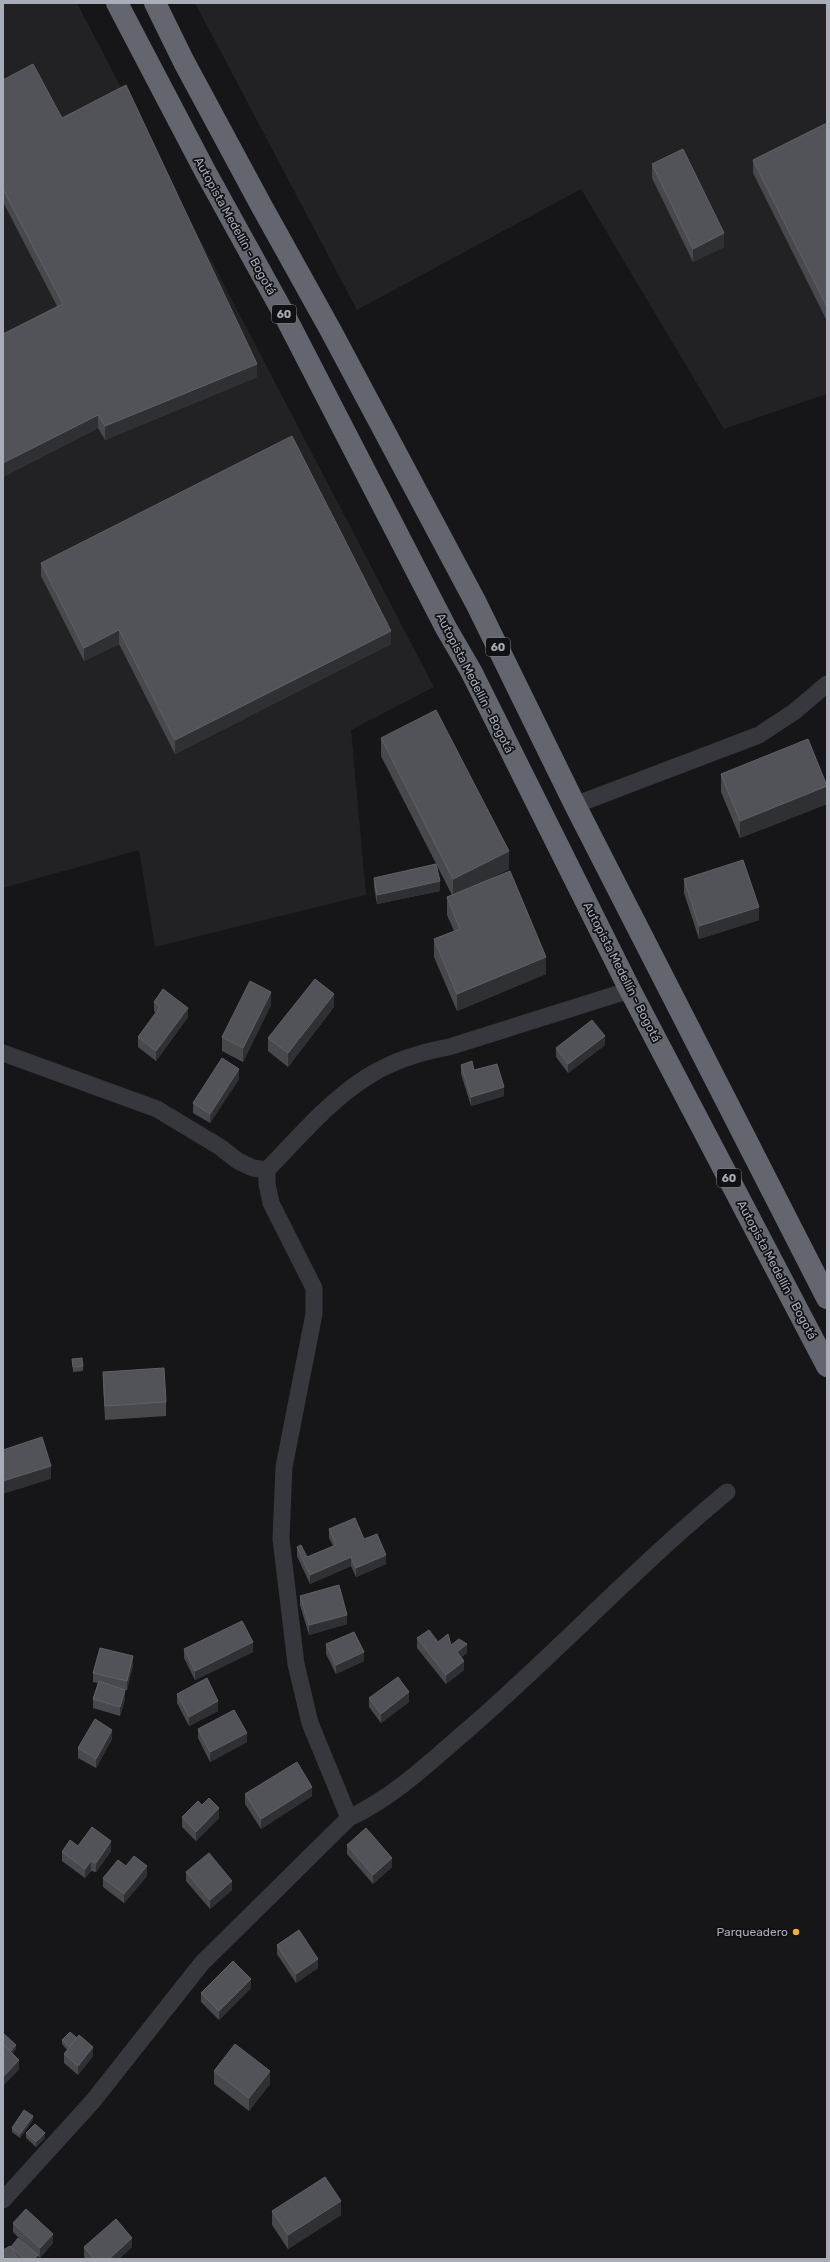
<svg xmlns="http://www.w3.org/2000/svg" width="830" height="2262" viewBox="0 0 830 2262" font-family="Rubik,sans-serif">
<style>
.built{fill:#222225}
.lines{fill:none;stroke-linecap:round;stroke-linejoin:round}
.minor{stroke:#37383d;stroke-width:17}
.highway{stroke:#63666e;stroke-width:22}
.wall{fill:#47494d}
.shaded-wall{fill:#2f3033}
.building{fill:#525359;stroke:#5f6168}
.poi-dot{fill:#f2b134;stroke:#111113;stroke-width:1.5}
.labels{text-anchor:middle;stroke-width:3.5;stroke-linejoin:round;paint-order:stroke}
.shield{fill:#111113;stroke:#7b7e86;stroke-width:1}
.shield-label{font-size:11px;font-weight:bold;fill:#a8adb8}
.street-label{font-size:12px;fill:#a8adb8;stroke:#111113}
.poi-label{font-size:12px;fill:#a8adb8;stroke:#111113;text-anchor:end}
</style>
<rect width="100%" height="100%" fill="#161618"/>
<!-- built -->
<g class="built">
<path d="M3 3H77L434 687 351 730 366 895 155 947 139 850 3 888Z"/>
<path d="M195 3H827V394L724 429 581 189 357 310Z"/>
</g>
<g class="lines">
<!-- minor -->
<g class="minor">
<path d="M575 805 759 735 794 712 827 684"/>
<path d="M3 1053 157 1109 220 1147 238 1161 253 1168 267 1170"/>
<path d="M349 1818C396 1796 433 1759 472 1726 559 1650 638 1565 727 1492"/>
<path d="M3 2200 93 2101 202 1963 349 1818 310 1723 296 1664 281 1539 284 1467 314 1314V1288L271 1203 267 1184V1170C298 1138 329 1101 367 1077 392 1061 421 1052 449 1047L630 990"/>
</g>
<!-- highway -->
<g class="highway">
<path d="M117 3 205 171 285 316 446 628 471 671 630 990 827 1366"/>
<path d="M155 3 184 62 261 205 331 331 476 603 575 805 827 1298"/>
</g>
</g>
<!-- wall -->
<g class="wall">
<path d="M3 80 62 118 257 377 105 440 98 428 3 477V334L57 306 3 202Z"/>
<path d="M827 123V321L753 173V160Z"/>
<path d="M652 164 724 247 693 262 652 178Z"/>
<path d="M41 563 391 644 175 754 119 644 84 661 41 576Z"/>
<path d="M381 738 509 869 475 886 546 974 457 1011 434 957V939L454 931 447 915V897L452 895 381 756Z"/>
<path d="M721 774 827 785V804L740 838 721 792Z"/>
<path d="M374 878 440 891 377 904 374 887Z"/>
<path d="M684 879 759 920 699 939 684 893Z"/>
<path d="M154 1002 188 1017 156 1061 138 1047V1037L156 1013 154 1011Z"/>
<path d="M271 1005 243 1062 222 1051V1037Z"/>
<path d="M334 1007 288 1067 268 1051V1038Z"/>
<path d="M605 1045 568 1073 556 1057V1048Z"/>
<path d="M461 1065 474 1070 504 1096 471 1106 461 1074Z"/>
<path d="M239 1079 210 1123 193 1113V1103Z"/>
<path d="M72 1359 83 1366V1371L73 1372Z"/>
<path d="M103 1372 166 1402V1416L105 1420 103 1385Z"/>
<path d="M329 1529 364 1539 386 1564 356 1577 351 1566 310 1584 297 1556V1547L307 1557 333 1546 329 1538Z"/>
<path d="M300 1596 347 1624 309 1635 300 1605Z"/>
<path d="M417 1638 438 1642 451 1645 467 1653 461 1657 464 1670 446 1684 417 1648Z"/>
<path d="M326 1644 364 1661 336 1674 326 1654Z"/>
<path d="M184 1649 253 1652 195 1680 184 1658Z"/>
<path d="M133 1665 127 1690H125V1699L120 1716 93 1708V1699L98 1683 93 1682V1673Z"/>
<path d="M177 1694 218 1711 189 1726 177 1703Z"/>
<path d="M369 1698 409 1702 381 1723 369 1707Z"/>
<path d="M198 1729 247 1742 210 1762 198 1738Z"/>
<path d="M112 1739 96 1768 78 1758V1748Z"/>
<path d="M245 1794 312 1796 261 1829 245 1804Z"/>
<path d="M202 1805 219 1818 196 1841 182 1827V1817Z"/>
<path d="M347 1845 392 1867 373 1884 347 1854Z"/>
<path d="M78 1846 111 1851 96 1872 91 1871 85 1878 62 1861V1852Z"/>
<path d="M126 1866 147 1876 124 1903 103 1887V1878Z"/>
<path d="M186 1872 232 1890 210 1909 186 1881Z"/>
<path d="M277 1945 318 1968 296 1983 277 1954Z"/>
<path d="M251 1988 219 2020 201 2002V1993Z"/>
<path d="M62 2040 93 2056 78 2075 64 2063V2054L67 2050 62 2044Z"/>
<path d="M214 2071 270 2084 249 2111 214 2084Z"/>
<path d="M33 2120 20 2138 12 2132V2128Z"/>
<path d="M26 2133 45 2138 36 2147 26 2138Z"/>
<path d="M272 2211 341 2215 288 2249 272 2225Z"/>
<path d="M13 2223 53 2243 40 2258 38 2256V2259H19L17 2258V2259L11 2248 26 2245 13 2232Z"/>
<path d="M84 2247H132L119 2259H86L84 2257Z"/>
</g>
<!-- shaded-wall -->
<g class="shaded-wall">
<path d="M724 233V247L693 262V249Z"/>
<path d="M257 364V377L105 440V426Z"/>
<path d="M98 415V428L3 477V463Z"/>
<path d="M119 630V644L84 661V648Z"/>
<path d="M391 631V644L175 754V740Z"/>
<path d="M827 786V804L740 838V821Z"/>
<path d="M509 851V869L453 897V879Z"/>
<path d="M440 881V891L377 904V895Z"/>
<path d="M759 907V920L699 939V926Z"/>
<path d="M546 957V974L457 1011V994Z"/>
<path d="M271 992V1005L243 1062V1048Z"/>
<path d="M334 994V1007L288 1067V1053Z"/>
<path d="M188 1008V1017L156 1061V1051Z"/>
<path d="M605 1036V1045L568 1073V1064Z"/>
<path d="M239 1069V1079L210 1123V1114Z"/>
<path d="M504 1087V1096L471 1106V1097Z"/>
<path d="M51 1466V1479L3 1494V1481Z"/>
<path d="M386 1555V1564L356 1577V1568Z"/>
<path d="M351 1557V1566L310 1584V1575Z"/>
<path d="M347 1615V1624L309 1635V1625Z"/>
<path d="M253 1642V1652L195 1680V1671Z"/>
<path d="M467 1644V1653L457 1661V1652Z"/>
<path d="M364 1652V1661L336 1674V1665Z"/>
<path d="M133 1656V1665L127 1690V1681Z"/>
<path d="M464 1661V1670L446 1684V1675Z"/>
<path d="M125 1690V1699L120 1716V1707Z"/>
<path d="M409 1692V1702L381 1723V1714Z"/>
<path d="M218 1701V1711L189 1726V1717Z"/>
<path d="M112 1730V1739L96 1768V1759Z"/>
<path d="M247 1733V1742L210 1762V1752Z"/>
<path d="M312 1787V1796L261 1829V1819Z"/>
<path d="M219 1808V1818L196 1841V1832Z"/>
<path d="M111 1841V1851L96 1872V1863Z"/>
<path d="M392 1858V1867L373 1884V1875Z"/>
<path d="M91 1861V1871L85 1878V1869Z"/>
<path d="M147 1866V1876L124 1903V1894Z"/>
<path d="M232 1881V1890L210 1909V1900Z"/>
<path d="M318 1959V1968L296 1983V1974Z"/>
<path d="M251 1979V1988L219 2020V2011Z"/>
<path d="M16 2045V2049L10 2057V2052Z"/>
<path d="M93 2047V2056L78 2075V2066Z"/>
<path d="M19 2060V2070L3 2086V2077Z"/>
<path d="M270 2071V2084L249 2111V2098Z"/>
<path d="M33 2116V2120L20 2138V2134Z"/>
<path d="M45 2133V2138L36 2147V2142Z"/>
<path d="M341 2201V2215L288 2249V2235Z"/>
<path d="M53 2234V2243L40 2258V2248Z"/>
<path d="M132 2238V2247L119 2259H109Z"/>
<path d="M38 2255V2259H34Z"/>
</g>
<!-- building -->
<g class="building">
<path d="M33 64 62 118 126 85 257 364 105 426 98 415 3 463V334L63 304 3 189V80Z"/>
<path d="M827 123V307L753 160Z"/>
<path d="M683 149 724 233 693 249 652 164Z"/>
<path d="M292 436 391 631 175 740 119 630 84 648 41 563Z"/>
<path d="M436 710 509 851 453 879 381 738Z"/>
<path d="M808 739 827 786 740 821 721 774Z"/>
<path d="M743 860 759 907 699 926 684 879Z"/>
<path d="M436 864 440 881 377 895 374 878Z"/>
<path d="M510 871 546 957 457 994 434 939 460 929 447 897Z"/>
<path d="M315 979 334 994 288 1053 268 1038Z"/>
<path d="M250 981 271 992 243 1048 222 1037Z"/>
<path d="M163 989 188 1008 156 1051 138 1037 160 1007 154 1002Z"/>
<path d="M592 1020 605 1036 568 1064 556 1048Z"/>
<path d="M222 1058 239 1069 210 1114 193 1103Z"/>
<path d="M472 1061 474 1070 497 1064 504 1087 471 1097 461 1065Z"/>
<path d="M82 1358 83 1366 73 1367 72 1359Z"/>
<path d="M164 1368 166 1402 105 1406 103 1372Z"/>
<path d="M42 1437 51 1466 3 1481V1450Z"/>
<path d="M355 1518 364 1539 377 1534 386 1555 356 1568 351 1557 310 1575 297 1547 301 1545 307 1557 336 1545 329 1529Z"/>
<path d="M339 1585 347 1615 309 1625 300 1596Z"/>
<path d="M242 1621 253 1642 195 1671 184 1649Z"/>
<path d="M429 1630 438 1642 448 1634 451 1645 459 1639 467 1644 457 1652 464 1661 446 1675 417 1638Z"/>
<path d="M354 1632 364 1652 336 1665 326 1644Z"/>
<path d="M100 1648 133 1656 127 1681 93 1673Z"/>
<path d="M398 1677 409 1692 381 1714 369 1698Z"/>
<path d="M207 1678 218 1701 189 1717 177 1694Z"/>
<path d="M99 1681 125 1690 120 1707 93 1699Z"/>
<path d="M234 1710 247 1733 210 1752 198 1729Z"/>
<path d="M95 1719 112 1730 96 1759 78 1748Z"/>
<path d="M297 1762 312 1787 261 1819 245 1794Z"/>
<path d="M209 1798 219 1808 196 1832 182 1817 198 1801 202 1805Z"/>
<path d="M92 1827 111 1841 96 1863 91 1861 85 1869 62 1852 70 1840 78 1846Z"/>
<path d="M366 1828 392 1858 373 1875 347 1845Z"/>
<path d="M209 1853 232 1881 210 1900 186 1872Z"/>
<path d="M134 1856 147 1866 124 1894 103 1878 118 1860 126 1866Z"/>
<path d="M299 1930 318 1959 296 1974 277 1945Z"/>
<path d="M233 1961 251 1979 219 2011 201 1993Z"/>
<path d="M70 2032 77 2038 69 2047 62 2040Z"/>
<path d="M3 2033 16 2045 10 2052 3 2044Z"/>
<path d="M79 2035 93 2047 78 2066 64 2054Z"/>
<path d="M3 2044 19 2060 3 2077Z"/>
<path d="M235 2044 270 2071 249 2098 214 2071Z"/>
<path d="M24 2110 33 2116 20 2134 12 2128Z"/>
<path d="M35 2124 45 2133 36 2142 26 2133Z"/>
<path d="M325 2177 341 2201 288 2235 272 2211Z"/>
<path d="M26 2209 53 2234 40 2248 13 2223Z"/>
<path d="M116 2219 132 2238 109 2259H94L84 2247Z"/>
<path d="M18 2238 38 2255 34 2259H24L11 2247Z"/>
<path d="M10 2246 17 2257 14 2259H3V2250Z"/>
</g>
<!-- markers -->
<circle class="poi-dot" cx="796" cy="1932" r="4"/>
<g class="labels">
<!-- shield labels -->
<g class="shield">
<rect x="272" y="305" width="24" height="18" rx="3"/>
<rect x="486" y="638" width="24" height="18" rx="3"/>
<rect x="717" y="1169" width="24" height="18" rx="3"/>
</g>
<g class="shield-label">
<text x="284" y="318">60</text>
<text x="498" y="651">60</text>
<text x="729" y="1182">60</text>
</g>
<!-- street labels -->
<g class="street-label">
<text transform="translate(235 226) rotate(61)" y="4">Autopista Medellín - Bogotá</text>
<text transform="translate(475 683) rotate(63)" y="4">Autopista Medellín - Bogotá</text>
<text transform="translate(622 972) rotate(63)" y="4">Autopista Medellín - Bogotá</text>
<text transform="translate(777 1270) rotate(62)" y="4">Autopista Medellín - Bogotá</text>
</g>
<!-- poi labels -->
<g class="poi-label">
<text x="788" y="1936">Parqueadero</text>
</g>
</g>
<!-- border -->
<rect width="830" height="2262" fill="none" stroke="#a8adb8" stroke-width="8"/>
</svg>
